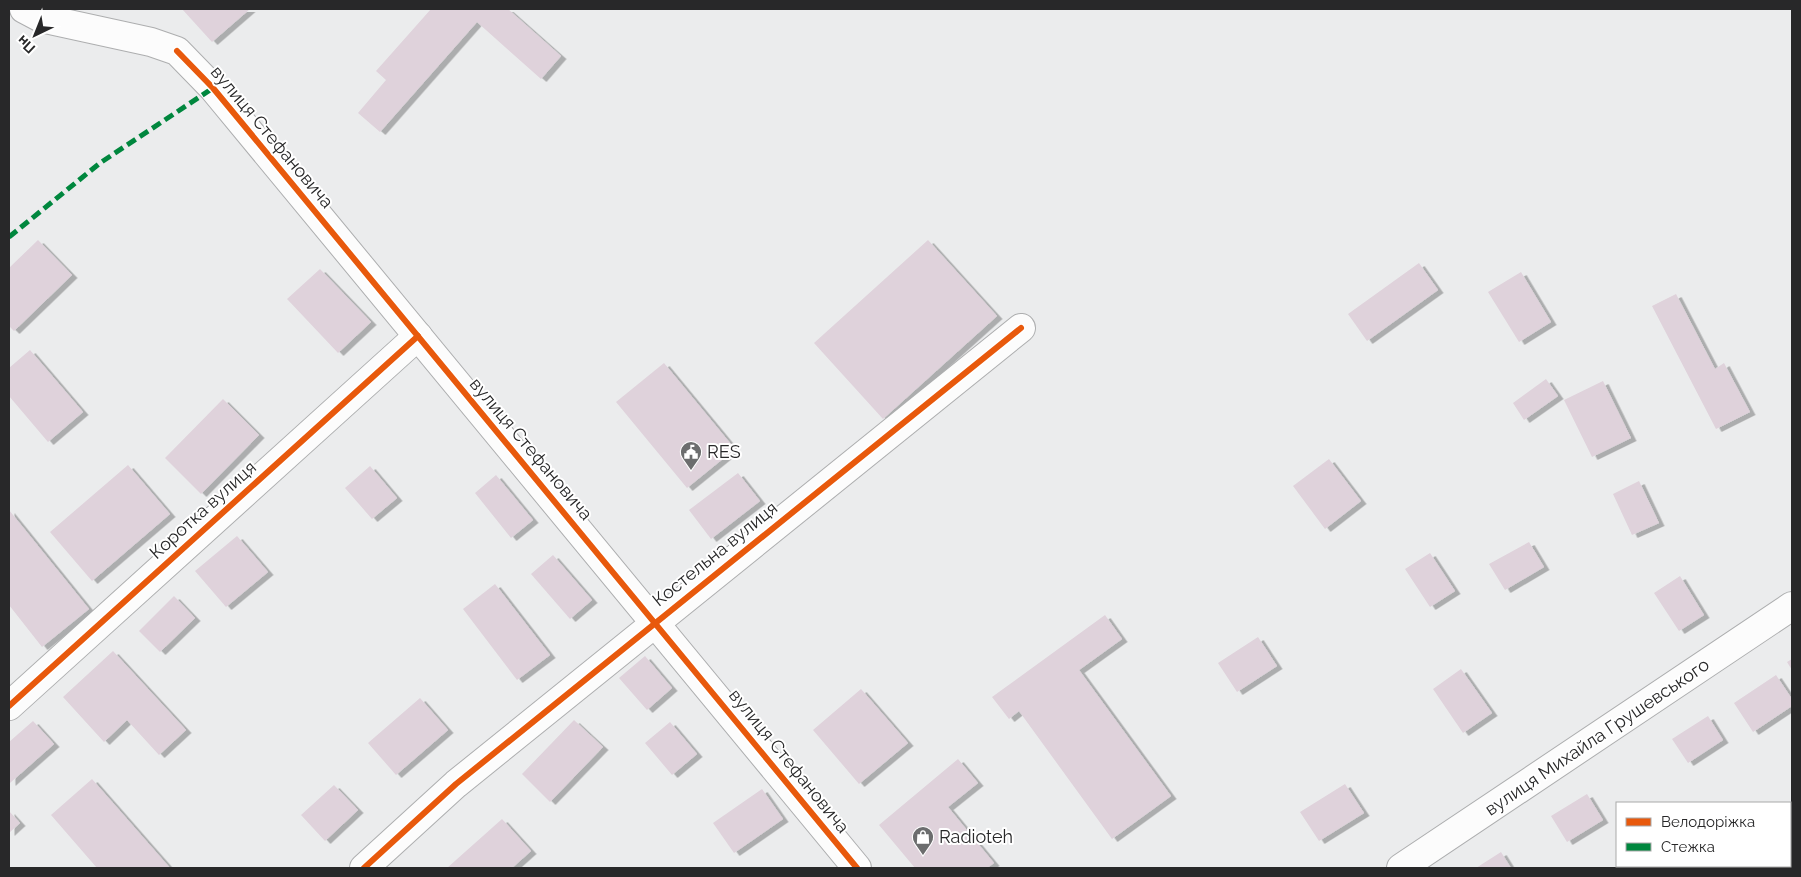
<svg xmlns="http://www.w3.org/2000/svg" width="1801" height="877" viewBox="0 0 1801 877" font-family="Raleway,sans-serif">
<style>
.building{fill:#dfd2db;filter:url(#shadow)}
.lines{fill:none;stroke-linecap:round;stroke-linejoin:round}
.minor-casing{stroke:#adaeaf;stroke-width:30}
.minor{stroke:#fcfcfc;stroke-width:28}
.quiet{stroke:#00873e;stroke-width:5;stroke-dasharray:10 5;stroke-linecap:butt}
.cycleway-casing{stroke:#fff;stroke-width:9}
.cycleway{stroke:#e8590c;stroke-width:6}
.labels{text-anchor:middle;stroke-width:4;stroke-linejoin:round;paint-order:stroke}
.street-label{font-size:18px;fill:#282829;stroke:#fff}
.poi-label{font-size:18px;fill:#282829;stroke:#fff;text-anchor:start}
</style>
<defs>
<filter id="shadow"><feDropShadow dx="5.5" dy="3" stdDeviation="0" flood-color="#0004"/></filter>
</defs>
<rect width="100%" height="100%" fill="#ebeced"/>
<!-- building -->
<g class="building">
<path d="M182 9H250L212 42Z"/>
<path d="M431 9H508L561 56 541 79 477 22 380 132 358 113 386 80 376 71Z"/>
<path d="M38 240 72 275 14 331 9 326V268Z"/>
<path d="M928 240 997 316 883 419 814 343Z"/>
<path d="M1419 263 1438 290 1367 341 1348 314Z"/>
<path d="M320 269 371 322 338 353 287 299Z"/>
<path d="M1521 272 1551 322 1519 342 1488 292Z"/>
<path d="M1676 294 1715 369 1724 363 1750 412 1716 429 1652 306Z"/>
<path d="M30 350 83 412 48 442 9 396V368Z"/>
<path d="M664 363 735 449 687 488 616 402Z"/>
<path d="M1546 379 1558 396 1524 420 1513 403Z"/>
<path d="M1603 381 1631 438 1592 457 1564 400Z"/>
<path d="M223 399 259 435 201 494 165 458Z"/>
<path d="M1329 459 1361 501 1325 529 1293 486Z"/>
<path d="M128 465 170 514 92 581 50 532Z"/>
<path d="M370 466 397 498 372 519 345 488Z"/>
<path d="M738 473 760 501 711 539 689 510Z"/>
<path d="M496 475 533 520 511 538 475 493Z"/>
<path d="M1639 481 1659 523 1632 535 1613 494Z"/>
<path d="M9 510 89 609 42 647 9 605Z"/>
<path d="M237 536 268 572 226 607 195 571Z"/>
<path d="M1529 542 1544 567 1505 590 1489 564Z"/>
<path d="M1430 553 1455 591 1430 607 1405 569Z"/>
<path d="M553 555 592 600 570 619 531 574Z"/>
<path d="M1680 576 1704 615 1679 631 1654 593Z"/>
<path d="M495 584 550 655 517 680 463 609Z"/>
<path d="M174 596 195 618 160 652 139 631Z"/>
<path d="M1105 615 1122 639 1079 670 1171 796 1112 839 1019 711 1009 719 992 697Z"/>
<path d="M1258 637 1277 666 1237 692 1218 663Z"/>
<path d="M113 651 186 730 159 755 127 720 104 742 63 697Z"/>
<path d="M645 656 672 688 647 710 619 678Z"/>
<path d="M1792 659V670L1787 662Z"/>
<path d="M1461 669 1492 713 1463 733 1433 689Z"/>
<path d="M1776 675 1792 699V706L1753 732 1734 703Z"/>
<path d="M861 689 908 743 859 784 813 730Z"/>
<path d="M420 698 448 730 396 775 368 743Z"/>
<path d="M1708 716 1723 740 1688 763 1672 739Z"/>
<path d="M574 720 603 747 550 802 522 774Z"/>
<path d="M33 721 54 744 10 783 9 742Z"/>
<path d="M670 722 697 754 672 775 645 743Z"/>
<path d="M958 759 978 783 948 807 994 863 987 868H915L879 825Z"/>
<path d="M92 779 170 868H97L51 815Z"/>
<path d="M1345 784 1364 813 1319 841 1300 812Z"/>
<path d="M334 785 358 810 325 841 301 815Z"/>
<path d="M762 789 783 819 734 853 713 823Z"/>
<path d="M1587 794 1603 820 1567 842 1551 816Z"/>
<path d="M9 811 20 823 9 833Z"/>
<path d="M502 819 531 851 512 868H447Z"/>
<path d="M1501 852 1511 868H1476Z"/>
</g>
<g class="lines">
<!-- minor casing -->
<g class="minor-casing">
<g id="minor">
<path d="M24 9 41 18 151 42 177 51 213 88 857 868"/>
<path d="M9 706 418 336"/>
<path d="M364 868 456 784 1021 328"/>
<path d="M1401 868 1792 606"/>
</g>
</g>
<!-- minor -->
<use href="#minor" class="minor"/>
<!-- quiet -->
<path class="quiet" d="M9 237 100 163 213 88"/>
<!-- cycleway casing -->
<g class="cycleway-casing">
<g id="cycleway">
<path d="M177 51 213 88 857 868"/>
<path d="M9 706 418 336"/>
<path d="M364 868 456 784 1021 328"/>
</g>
</g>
<!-- cycleway -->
<use href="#cycleway" class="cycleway"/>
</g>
<!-- icons -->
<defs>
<g id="civic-pin" transform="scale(1.125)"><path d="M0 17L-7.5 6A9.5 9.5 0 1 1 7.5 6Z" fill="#6c6d6e" stroke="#fff"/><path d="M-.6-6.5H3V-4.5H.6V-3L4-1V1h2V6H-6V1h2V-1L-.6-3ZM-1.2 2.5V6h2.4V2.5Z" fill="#fff"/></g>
<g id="shop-pin" transform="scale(1.125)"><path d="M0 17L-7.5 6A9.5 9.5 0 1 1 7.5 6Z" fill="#6c6d6e" stroke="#fff"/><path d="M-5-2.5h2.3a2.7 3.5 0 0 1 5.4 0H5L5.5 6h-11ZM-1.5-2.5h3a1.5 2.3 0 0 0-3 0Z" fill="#fff"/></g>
</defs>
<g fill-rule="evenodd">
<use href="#civic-pin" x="691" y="452"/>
<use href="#shop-pin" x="923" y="837"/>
</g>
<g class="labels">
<!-- street labels -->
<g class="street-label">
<text transform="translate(272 137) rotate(50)" y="6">вулиця Стефановича</text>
<text transform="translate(531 449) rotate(50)" y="6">вулиця Стефановича</text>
<text transform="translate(203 510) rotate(-42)" y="6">Коротка вулиця</text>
<text transform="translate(715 554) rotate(-39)" y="6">Костельна вулиця</text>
<text transform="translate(1597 737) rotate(-34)" y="6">вулиця Михайла Грушевського</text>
<text transform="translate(789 761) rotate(51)" y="6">вулиця Стефановича</text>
</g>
<!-- poi labels -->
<g class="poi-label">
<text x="707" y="458">RES</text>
<text x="939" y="843">Radioteh</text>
</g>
</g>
<!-- border -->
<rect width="1801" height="877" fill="none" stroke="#282829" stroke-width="20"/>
<!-- legend -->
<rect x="1616" y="802" width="175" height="65" fill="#ffffff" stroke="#a9a9a9"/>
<rect x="1626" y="818" width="25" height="8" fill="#e8590c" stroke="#a9a9a9"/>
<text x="1661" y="827" font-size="15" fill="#282829">Велодоріжка</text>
<rect x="1626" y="843" width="25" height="8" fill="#00873e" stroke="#a9a9a9"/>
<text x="1661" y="852" font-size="15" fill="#282829">Стежка</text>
<!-- north arrow -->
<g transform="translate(35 35) rotate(223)" stroke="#ffffff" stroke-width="4" paint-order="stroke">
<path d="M0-4L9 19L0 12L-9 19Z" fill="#282829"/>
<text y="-8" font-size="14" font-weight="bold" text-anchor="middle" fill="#282829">Пн</text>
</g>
</svg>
